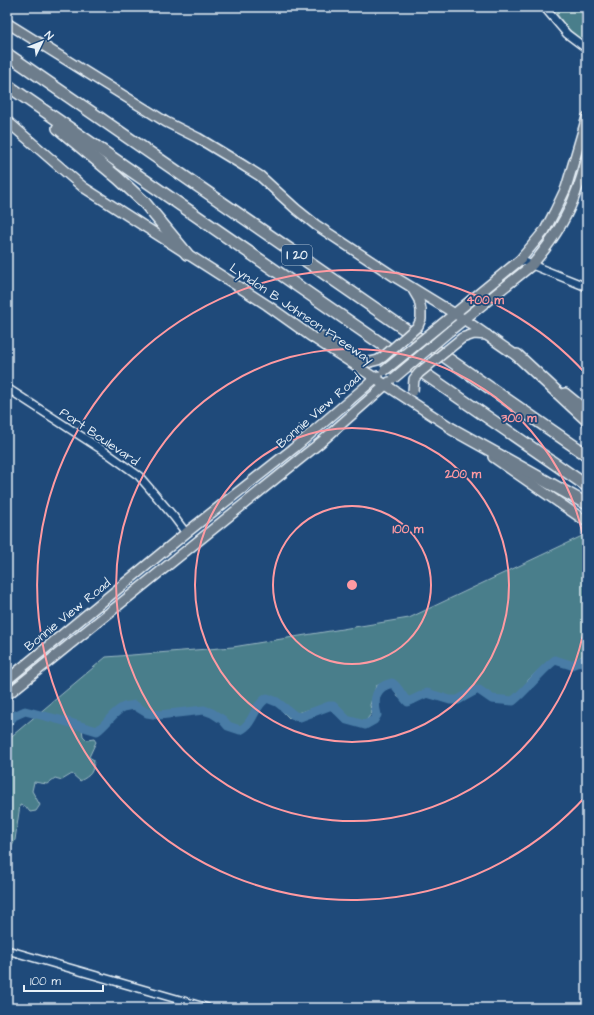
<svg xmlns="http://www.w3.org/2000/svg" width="594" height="1015" viewBox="0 0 594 1015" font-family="'Architects Daughter',sans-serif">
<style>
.green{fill:#4a7e8b;stroke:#99b8c2}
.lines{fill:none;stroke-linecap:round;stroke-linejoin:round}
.river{stroke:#487ca6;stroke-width:9}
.minor-casing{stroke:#e8f1f8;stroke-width:10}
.major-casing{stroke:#e8f1f8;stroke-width:12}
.highway-casing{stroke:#e8f1f8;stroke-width:14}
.minor{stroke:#1f4a7a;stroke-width:7}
.major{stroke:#6d7d8c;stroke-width:9}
.highway{stroke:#6d7d8c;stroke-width:11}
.major-bridge-casing{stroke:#e8f1f8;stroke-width:12;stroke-linecap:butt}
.major-bridge{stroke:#6d7d8c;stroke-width:9}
.ring{fill:none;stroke:#ff9aa2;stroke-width:2}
.labels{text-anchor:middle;stroke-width:3.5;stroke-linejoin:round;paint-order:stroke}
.shield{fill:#1f4a7a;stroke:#acbfd2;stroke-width:1}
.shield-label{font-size:12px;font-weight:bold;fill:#e8f1f8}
.street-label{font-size:13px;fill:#e8f1f8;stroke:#1f4a7a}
.centre{fill:#ff9aa2;stroke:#1f4a7a;stroke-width:2}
.ring-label{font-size:12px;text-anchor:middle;font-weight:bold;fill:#ff9aa2;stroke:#1f4a7a;stroke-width:3.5;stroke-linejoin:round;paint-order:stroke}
</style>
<rect width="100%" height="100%" fill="#1f4a7a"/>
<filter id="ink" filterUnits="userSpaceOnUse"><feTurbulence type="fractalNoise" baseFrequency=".025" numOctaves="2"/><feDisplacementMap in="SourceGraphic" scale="8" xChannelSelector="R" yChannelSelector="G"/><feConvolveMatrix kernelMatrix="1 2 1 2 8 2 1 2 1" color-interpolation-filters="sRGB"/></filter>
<g filter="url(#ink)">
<!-- green -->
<g class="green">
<path d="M552 7H587V42C571 35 562 21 552 7Z"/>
<path d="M582 536 587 539V653L565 666 550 661 542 667 528 680 523 692 511 700 490 701 476 689 453 699 426 691 406 701 398 697 392 684 385 682 376 686 370 705 372 713 363 724C344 721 340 718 326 705L293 714 289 718 275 704 259 700 243 727 234 730 210 714 202 712 159 717 147 716 140 711 133 709H119L99 730H93L82 729 83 736 87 740 94 739 96 742 89 757 94 760C93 773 91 775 80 781L72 774 62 780 55 778 47 784 34 782 32 791 40 805 36 811 30 812 26 807 20 805 15 840 12 846 7 843V740L106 657 233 647 409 618Z"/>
</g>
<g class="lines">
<!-- river -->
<path class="river" d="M7 724 14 716 25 711 64 721 97 731C106 725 115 710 124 707 127 706 131 706 134 705L147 713 159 715 204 710 212 713 223 720 228 726 240 730C254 724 254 705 267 698L277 702 295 716 300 717 329 706H333L347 720 365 725 374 720 377 715C373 699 375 687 392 683 399 687 401 696 408 702L427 693 450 700H458L476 690H479L492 699 513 701C528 689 539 672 555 660L571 665 587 659"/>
<!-- minor casing -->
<g class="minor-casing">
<g id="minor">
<path d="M544 7 567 34 587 49"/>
<path d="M520 260 532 265 587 287"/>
<path d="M7 388 107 453 139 476 174 517 186 533"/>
<path d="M7 950 208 1008"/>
</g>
</g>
<!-- major casing -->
<g class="major-casing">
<g id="major">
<path d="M7 23 166 122 198 138 241 164 260 176 296 209 316 225 398 279 465 320 521 359"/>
<path d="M7 121 83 187 267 305 312 337 458 432"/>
<path d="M412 288 419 300 421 310"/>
<path d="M442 324 520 260 545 230 555 211 566 188 587 117"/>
<path d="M451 330 532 265C550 244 567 219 576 192 581 181 584 169 587 157"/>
<path d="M321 336 360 361 370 362"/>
<path d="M462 338 474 334 487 335"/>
<path d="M565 393 587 411"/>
<path d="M493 457 587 522"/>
<path d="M7 680 186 533 294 448 378 376"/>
<path d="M7 695 321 442 389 382"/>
</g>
</g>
<!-- highway casing -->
<g class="highway-casing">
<g id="highway">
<path d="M7 54 587 455"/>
<path d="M7 85 587 486"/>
<path d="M58 128 118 178 144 202 187 254"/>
<path d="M517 355 587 420"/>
<path d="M452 429 587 504"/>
</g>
</g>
<!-- minor -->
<use href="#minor" class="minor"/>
<!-- major -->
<use href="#major" class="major"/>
<!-- highway -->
<use href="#highway" class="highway"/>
<!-- major-bridge casing -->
<g class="major-bridge-casing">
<g id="major-bridge">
<path d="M370 362 378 360 383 357 418 326 421 319V310"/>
<path d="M384 371 442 324"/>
<path d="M394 378 451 330"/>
<path d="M413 391 414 379 419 373 462 338"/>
</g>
</g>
<!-- major-bridge -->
<use href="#major-bridge" class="major-bridge"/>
</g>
</g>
<!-- distance rings -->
<g class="ring">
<circle cx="352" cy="585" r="79"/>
<circle cx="352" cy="585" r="157"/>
<path d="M587 608A236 236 0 1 1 587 562"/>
<path d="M586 796A315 315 0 1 1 586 374"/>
</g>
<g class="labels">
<!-- shield labels -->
<rect class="shield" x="282" y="245" width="30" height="20" rx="3"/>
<g class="shield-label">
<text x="297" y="259">I 20</text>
</g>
<!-- street labels -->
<g class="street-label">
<text transform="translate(302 313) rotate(34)" y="5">Lyndon B Johnson Freeway</text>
<text transform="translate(318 410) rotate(-41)" y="5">Bonnie View Road</text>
<text transform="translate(100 436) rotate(34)" y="5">Port Boulevard</text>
<text transform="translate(67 614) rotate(-39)" y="5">Bonnie View Road</text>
</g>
</g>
<circle cx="352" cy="585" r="6" class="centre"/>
<g class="ring-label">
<text x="485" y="304">400 m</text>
<text x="519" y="422">300 m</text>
<text x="463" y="478">200 m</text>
<text x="408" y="533">100 m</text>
</g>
<!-- margin -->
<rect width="594" height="1015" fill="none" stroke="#1f4a7a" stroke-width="24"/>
<rect x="12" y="12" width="570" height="991" fill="none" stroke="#e8f1f8" stroke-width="1.5" filter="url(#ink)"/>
<!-- north arrow -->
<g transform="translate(42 42) rotate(47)" stroke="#1f4a7a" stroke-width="3" paint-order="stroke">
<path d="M0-3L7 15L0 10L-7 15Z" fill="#e8f1f8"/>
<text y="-6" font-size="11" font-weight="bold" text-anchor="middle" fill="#e8f1f8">N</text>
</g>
<!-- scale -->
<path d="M24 985v6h79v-6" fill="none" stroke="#e8f1f8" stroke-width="2"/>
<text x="30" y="985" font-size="12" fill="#e8f1f8" stroke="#1f4a7a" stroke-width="3" paint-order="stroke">100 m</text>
</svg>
